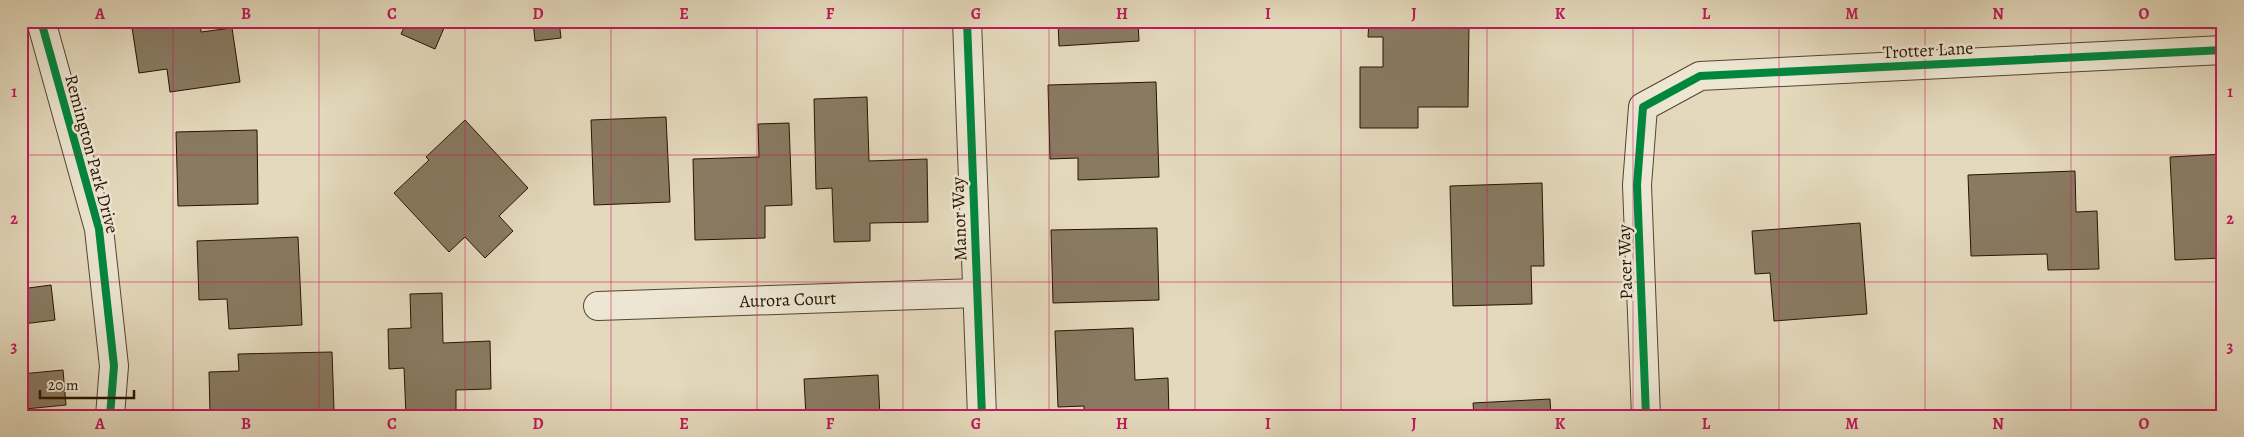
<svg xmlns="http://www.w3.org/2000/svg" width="2244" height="437" viewBox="0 0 2244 437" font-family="Alegreya,serif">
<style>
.building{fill:#897a62;stroke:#271400}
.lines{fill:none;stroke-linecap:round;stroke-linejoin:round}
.street-casing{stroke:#56452f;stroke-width:30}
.street{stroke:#ede6d3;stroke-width:28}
.cycleway-casing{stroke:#ede6d3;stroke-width:11}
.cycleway{stroke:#00873e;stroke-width:8}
.grid{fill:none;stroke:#c2185b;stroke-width:1;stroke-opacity:0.55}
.labels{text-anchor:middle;stroke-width:5;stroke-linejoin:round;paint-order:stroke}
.street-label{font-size:18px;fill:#271400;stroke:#ede6d3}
.neatline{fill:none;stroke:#c2185b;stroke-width:2}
.grid-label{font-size:16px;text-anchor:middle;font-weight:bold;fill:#c2185b}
</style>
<rect width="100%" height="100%" fill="#e4d9bc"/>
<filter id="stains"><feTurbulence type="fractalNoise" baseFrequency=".004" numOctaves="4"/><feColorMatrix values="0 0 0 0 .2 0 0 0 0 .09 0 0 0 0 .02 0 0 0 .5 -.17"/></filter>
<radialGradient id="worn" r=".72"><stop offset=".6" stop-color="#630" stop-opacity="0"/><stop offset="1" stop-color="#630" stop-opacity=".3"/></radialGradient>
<!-- building -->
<g class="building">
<path d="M131 21H200L201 32 232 28 240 82 170 92 167 69 139 73Z"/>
<path d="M407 21H447L435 49 401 34Z"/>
<path d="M533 21H559L561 38 535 41Z"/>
<path d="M1058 21H1138L1139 41 1059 46Z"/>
<path d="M1369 21H1469L1468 107H1418V128H1360V67H1383V37H1368Z"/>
<path d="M1156 82 1159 177 1078 180V158L1050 159 1048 85Z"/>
<path d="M867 97 869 161 927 159 928 222 870 223V241L834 242 832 188 816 189 814 99Z"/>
<path d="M666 117 670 202 594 205 591 120Z"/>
<path d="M465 120 528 188 499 216 513 231 485 258 465 237 449 252 394 193 429 160 426 157Z"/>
<path d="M789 123 792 205 765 206V238L695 240 693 159 759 157 758 124Z"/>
<path d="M257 130 258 204 178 206 176 132Z"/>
<path d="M2223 154V258L2175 260 2170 157Z"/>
<path d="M2075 171 2076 212 2097 211 2099 269 2048 270 2047 254 1971 256 1968 175Z"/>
<path d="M1542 183 1544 266H1531L1532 304 1453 306 1450 186Z"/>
<path d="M1860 223 1867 314 1774 321 1770 273 1755 274 1752 231Z"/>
<path d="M1157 228 1159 300 1053 303 1051 230Z"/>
<path d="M298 237 302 325 229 329 227 299 199 300 197 241Z"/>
<path d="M51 285 55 320 23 324 26 351H21V289Z"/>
<path d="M442 293 443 343 490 341 491 389 456 390V416H406L404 368 389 369 388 329 411 328 410 294Z"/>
<path d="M1133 328 1135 380 1168 378 1169 416H1084V406L1058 407 1055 331Z"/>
<path d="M332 352 334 410 303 411 304 416H223V411L210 412 209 372 239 371 238 354Z"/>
<path d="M63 370 66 405 25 409V416H21V374Z"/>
<path d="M878 375 880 416H806L804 379Z"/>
<path d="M1550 399 1551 416H1474L1473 403Z"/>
</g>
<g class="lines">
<!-- street casing -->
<g class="street-casing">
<g id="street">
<path d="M41 21 99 229 114 366 110 416"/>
<path d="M967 21 982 416"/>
<path id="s1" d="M598 306 977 293"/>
<path d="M1646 416 1637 185 1643 107 1700 76 2223 50"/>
</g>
</g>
<!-- street -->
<use href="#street" class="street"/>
<!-- cycleway casing -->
<g class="cycleway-casing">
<g id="cycleway">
<path d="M41 21 99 229 114 366 110 416"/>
<path d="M967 21 982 416"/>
<path d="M1646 416 1637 185 1643 107 1700 76 2223 50"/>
</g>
</g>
<!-- cycleway -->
<use href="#cycleway" class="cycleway"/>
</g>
<!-- grid -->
<path class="grid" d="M173 21V416M319 21V416M465 21V416M611 21V416M757 21V416M903 21V416M1049 21V416M1195 21V416M1341 21V416M1487 21V416M1633 21V416M1779 21V416M1925 21V416M2071 21V416M21 155H2223M21 282H2223"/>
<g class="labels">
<!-- street labels -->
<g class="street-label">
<text transform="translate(1928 50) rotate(-3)" y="6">Trotter Lane</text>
<text transform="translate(92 154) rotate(75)" y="6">Remington Park Drive</text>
<text transform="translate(959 219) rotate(-92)" y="6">Manor Way</text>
<text transform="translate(1625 262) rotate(-92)" y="6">Pacer Way</text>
<text dy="6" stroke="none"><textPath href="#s1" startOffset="190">Aurora Court</textPath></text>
</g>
</g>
<!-- margin -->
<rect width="2244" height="437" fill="none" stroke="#e4d9bc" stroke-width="55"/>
<!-- scale -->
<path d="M40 390v8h94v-8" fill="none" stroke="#271400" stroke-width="2.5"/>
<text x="48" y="390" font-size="15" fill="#271400" stroke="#ede6d3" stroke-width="4" paint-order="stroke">20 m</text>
<rect x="28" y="28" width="2188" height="382" class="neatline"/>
<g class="grid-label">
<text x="100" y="19">A</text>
<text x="246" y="19">B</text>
<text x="392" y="19">C</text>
<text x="538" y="19">D</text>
<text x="684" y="19">E</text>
<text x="830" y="19">F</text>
<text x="976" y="19">G</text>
<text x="1122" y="19">H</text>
<text x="1268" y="19">I</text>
<text x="1414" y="19">J</text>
<text x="1560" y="19">K</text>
<text x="1706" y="19">L</text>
<text x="1852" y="19">M</text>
<text x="1998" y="19">N</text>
<text x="2144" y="19">O</text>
<text x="14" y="97">1</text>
<text x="2230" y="97">1</text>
<text x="14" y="224">2</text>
<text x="2230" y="224">2</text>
<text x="14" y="352">3</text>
<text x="2230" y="352">3</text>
<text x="100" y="429">A</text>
<text x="246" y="429">B</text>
<text x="392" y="429">C</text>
<text x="538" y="429">D</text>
<text x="684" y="429">E</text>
<text x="830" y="429">F</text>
<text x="976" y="429">G</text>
<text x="1122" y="429">H</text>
<text x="1268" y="429">I</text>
<text x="1414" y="429">J</text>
<text x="1560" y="429">K</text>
<text x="1706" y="429">L</text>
<text x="1852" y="429">M</text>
<text x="1998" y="429">N</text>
<text x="2144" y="429">O</text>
</g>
<rect width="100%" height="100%" filter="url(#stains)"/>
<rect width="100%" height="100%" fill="url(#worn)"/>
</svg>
